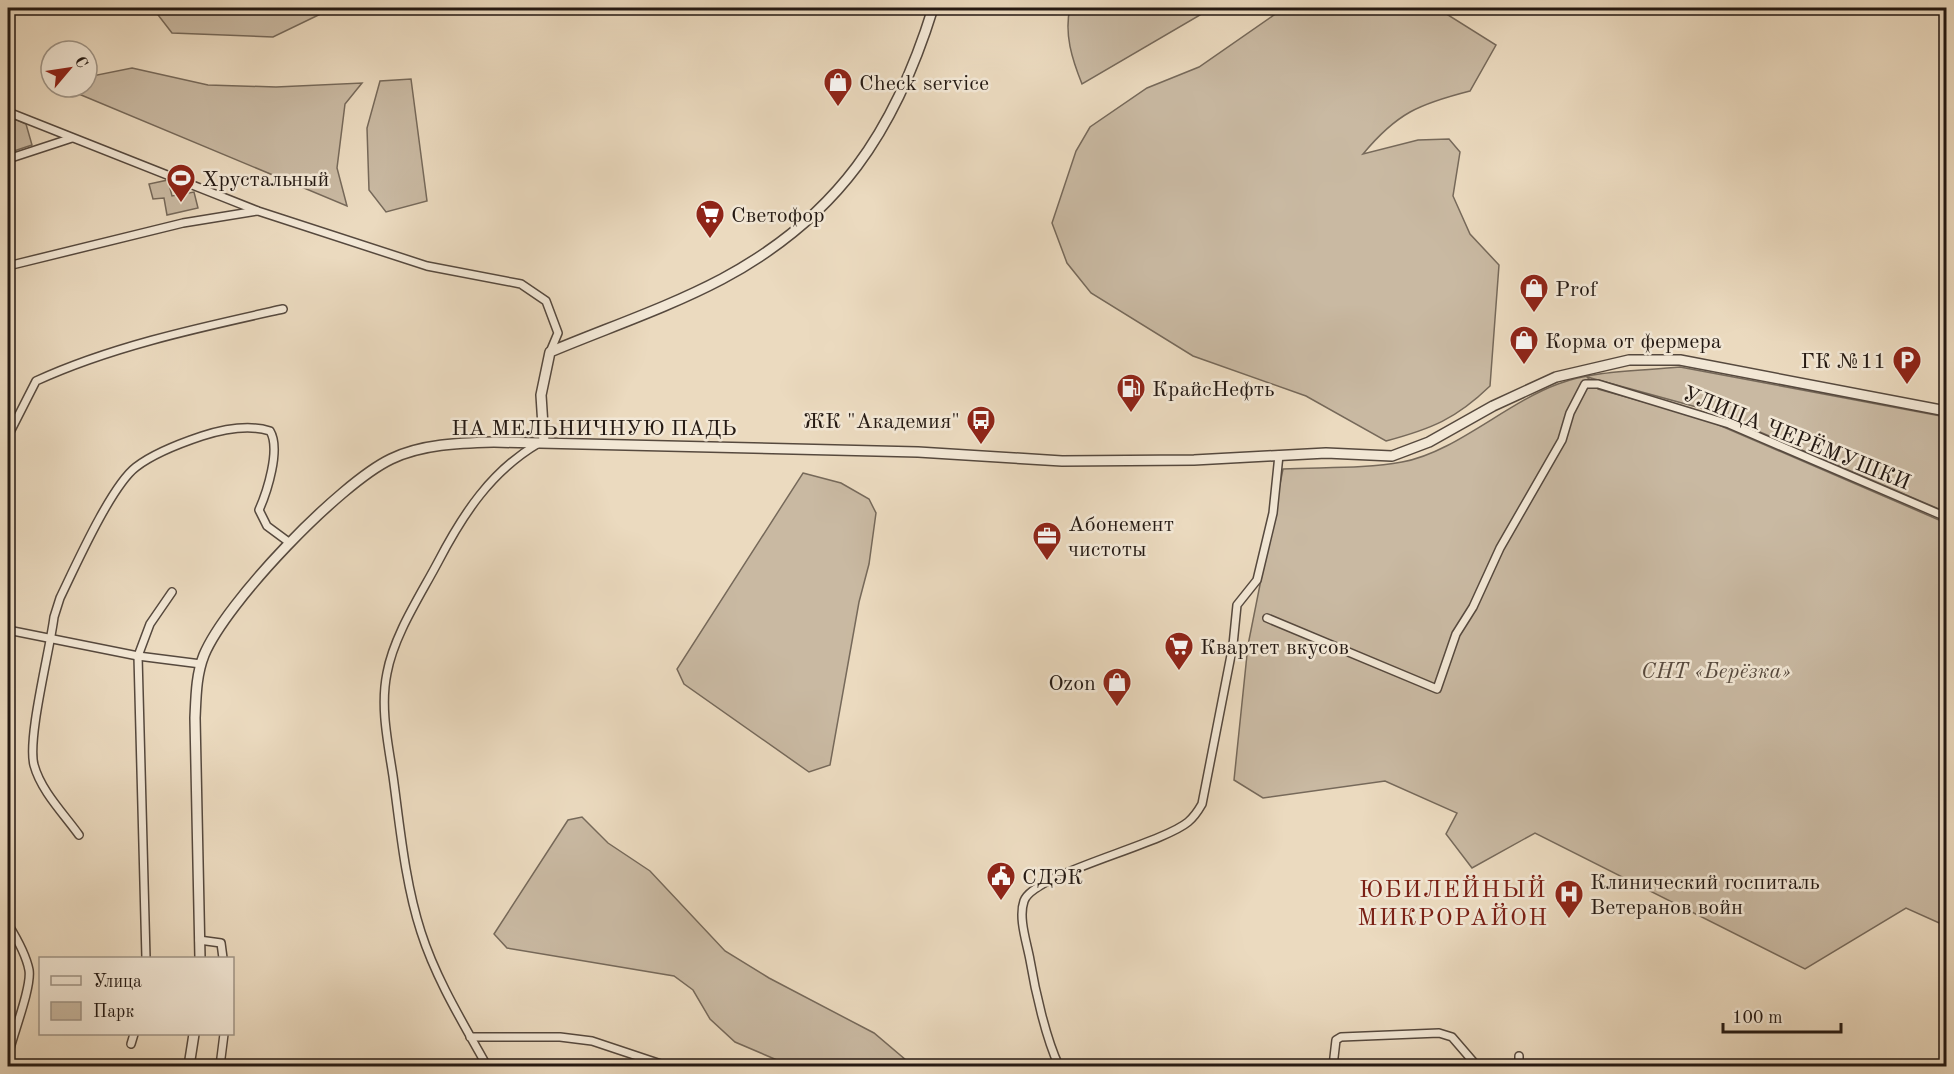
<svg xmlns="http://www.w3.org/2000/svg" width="1954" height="1074" viewBox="0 0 1954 1074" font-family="'Old Standard TT',serif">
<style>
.green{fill:#c9b9a2;stroke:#76695a;stroke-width:1.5}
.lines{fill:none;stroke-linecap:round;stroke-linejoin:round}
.minor-casing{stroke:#56493e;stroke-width:10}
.tertiary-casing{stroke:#56493e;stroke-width:12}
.minor{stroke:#f2e7d5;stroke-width:7}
.tertiary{stroke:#f2e7d5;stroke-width:9}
.labels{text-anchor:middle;stroke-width:5;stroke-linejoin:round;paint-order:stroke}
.poi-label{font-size:22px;fill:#241913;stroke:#f2e7d5;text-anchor:start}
.street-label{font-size:22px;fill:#241913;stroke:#f2e7d5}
.park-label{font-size:22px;font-style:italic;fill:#56493e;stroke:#f2e7d5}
.neighbourhood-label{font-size:24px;letter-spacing:1.5px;fill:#7a1f14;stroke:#f2e7d5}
</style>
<rect width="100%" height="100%" fill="#ebdabf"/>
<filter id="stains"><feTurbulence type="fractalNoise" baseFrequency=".00333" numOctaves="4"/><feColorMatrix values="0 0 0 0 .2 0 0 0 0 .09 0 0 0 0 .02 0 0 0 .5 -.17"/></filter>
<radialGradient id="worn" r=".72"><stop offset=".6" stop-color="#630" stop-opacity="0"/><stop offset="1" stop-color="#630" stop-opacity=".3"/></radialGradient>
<!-- green -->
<g class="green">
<path d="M157 8H333L273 37 172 33 155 11Z"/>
<path d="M1070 8H1212L1082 84C1072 59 1064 34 1070 8Z"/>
<path d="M1284 8H1437L1496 45 1470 91C1419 104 1397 113 1363 154L1418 140 1449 139 1460 152 1453 196 1470 234 1499 265 1490 386C1456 419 1431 429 1386 441L1306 396 1193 356 1091 293 1067 263 1052 223 1076 151 1090 127 1147 88 1199 67Z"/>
<path d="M132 68 208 85 276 87 362 83 345 104 337 168 347 206 62 87H87V77Z"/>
<path d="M411 79 427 201 386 212 369 190 367 128 380 81Z"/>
<path d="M8 116 26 124 32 145 8 153Z"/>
<path d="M168 180 172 196 194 192 198 208 167 215 164 198 153 199 149 184Z"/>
<path d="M1680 367 1946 417V512L1711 411 1587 377 1598 389 1705 419 1946 523V926L1906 908 1805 969 1535 833 1472 868 1446 834 1457 813 1385 781 1263 798 1234 780 1248 645 1283 469C1321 467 1365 469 1402 462 1454 453 1506 403 1558 384 1596 370 1640 371 1680 367Z"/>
<path d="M803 473 841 483 869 499 876 513 869 564 859 602 830 765 809 772 684 684 677 669Z"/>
<path d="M582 817 608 843 650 871 725 951 769 978 874 1033 913 1066H791L735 1042 710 1019 693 990 674 976 507 948 494 934 568 820Z"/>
</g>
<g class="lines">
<!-- minor casing -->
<g class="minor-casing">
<g id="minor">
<path d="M8 112 258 211 427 266 521 284 546 301 558 333 550 352"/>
<path d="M8 159 72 138"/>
<path d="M8 266 183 223 257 211"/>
<path d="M8 436 36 381C112 346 202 327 283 309"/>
<path d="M1267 618 1437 689 1456 634 1473 607 1500 548 1562 440 1570 413 1585 384H1598L1729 424 1946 517"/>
<path d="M8 630 138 656 201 664"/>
<path d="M79 835C64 814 41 791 34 765 27 738 50 650 54 617L60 598C75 567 111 486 136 467 154 453 181 443 202 436 224 429 248 424 270 431 281 449 267 492 259 510L267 526 290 543"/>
<path d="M8 924C16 937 26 954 29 970 32 987 12 1037 8 1056"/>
<path d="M199 940 221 943 223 958"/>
<path d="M146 958 138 656 150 624 172 592"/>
<path d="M470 1037H560L592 1041 667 1066"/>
<path d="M131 1044 134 1034"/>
<path d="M1519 1056V1066"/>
<path d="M220 1066 224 1034"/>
<path d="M487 1066C463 1023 436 979 421 932 405 883 400 827 393 776 388 743 380 707 387 673 394 635 420 596 438 562 463 514 491 471 539 443"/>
<path d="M1059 1066C1046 1039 1035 990 1030 960 1027 943 1018 918 1024 901 1033 874 1160 845 1188 822 1194 817 1198 811 1202 804L1233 645 1237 605 1257 580 1273 513 1279 455"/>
<path d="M1333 1066 1336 1040 1341 1037 1439 1033 1452 1037 1477 1066"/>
</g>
</g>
<!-- tertiary casing -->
<g class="tertiary-casing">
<g id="tertiary">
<path d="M544 442 541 395 550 352C607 328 667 308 722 279 838 217 895 131 933 8"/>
<path d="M200 958 195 718C196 697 196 675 204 655 226 602 339 484 391 459 422 444 459 443 494 442L918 452 1062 461 1194 460 1326 453 1392 456 1429 442 1493 406 1556 377 1629 360H1680L1946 411"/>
<path d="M189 1066 194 1034"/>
</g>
</g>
<!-- minor -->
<use href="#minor" class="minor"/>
<!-- tertiary -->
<use href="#tertiary" class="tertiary"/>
</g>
<!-- icons -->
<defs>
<g id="shop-pin" transform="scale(1.5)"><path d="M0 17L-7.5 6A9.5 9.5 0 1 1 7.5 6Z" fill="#8f2418" stroke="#f2e7d5"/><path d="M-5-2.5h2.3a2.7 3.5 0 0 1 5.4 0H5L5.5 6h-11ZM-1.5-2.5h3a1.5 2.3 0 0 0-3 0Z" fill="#fff"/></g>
<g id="stadium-pin" transform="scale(1.5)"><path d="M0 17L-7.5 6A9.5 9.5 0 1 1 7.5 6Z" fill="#8f2418" stroke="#f2e7d5"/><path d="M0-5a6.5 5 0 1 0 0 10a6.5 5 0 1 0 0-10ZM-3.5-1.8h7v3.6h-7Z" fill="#fff"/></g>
<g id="supermarket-pin" transform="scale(1.5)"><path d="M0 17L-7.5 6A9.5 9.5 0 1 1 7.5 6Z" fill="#8f2418" stroke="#f2e7d5"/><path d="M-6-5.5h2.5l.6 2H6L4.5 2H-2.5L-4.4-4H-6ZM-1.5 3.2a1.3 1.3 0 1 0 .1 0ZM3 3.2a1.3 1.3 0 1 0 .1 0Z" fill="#fff"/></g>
<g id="parking-pin" transform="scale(1.5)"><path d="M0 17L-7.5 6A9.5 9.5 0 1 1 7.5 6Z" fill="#8f2418" stroke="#f2e7d5"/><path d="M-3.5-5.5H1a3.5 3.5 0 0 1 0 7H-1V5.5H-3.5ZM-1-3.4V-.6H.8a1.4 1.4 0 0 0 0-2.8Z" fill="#fff"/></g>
<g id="fuel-pin" transform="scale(1.5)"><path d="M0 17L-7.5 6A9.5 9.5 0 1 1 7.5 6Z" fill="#8f2418" stroke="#f2e7d5"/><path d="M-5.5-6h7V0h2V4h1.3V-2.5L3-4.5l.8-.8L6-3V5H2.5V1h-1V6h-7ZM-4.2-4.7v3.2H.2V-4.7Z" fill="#fff"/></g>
<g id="bus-pin" transform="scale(1.5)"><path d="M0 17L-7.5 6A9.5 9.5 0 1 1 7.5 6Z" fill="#8f2418" stroke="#f2e7d5"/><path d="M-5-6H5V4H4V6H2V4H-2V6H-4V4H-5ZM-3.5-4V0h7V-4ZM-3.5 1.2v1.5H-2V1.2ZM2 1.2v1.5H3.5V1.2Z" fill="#fff"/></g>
<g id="office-pin" transform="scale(1.5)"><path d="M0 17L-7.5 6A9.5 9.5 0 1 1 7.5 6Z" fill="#8f2418" stroke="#f2e7d5"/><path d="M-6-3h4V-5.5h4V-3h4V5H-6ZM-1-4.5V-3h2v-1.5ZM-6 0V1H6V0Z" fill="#fff"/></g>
<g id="civic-pin" transform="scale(1.5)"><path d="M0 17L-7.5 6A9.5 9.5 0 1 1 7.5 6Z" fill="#8f2418" stroke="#f2e7d5"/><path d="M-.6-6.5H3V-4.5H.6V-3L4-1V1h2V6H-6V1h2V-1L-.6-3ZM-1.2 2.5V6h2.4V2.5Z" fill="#fff"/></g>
<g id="hospital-pin" transform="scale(1.5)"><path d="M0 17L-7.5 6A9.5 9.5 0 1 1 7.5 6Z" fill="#8f2418" stroke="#f2e7d5"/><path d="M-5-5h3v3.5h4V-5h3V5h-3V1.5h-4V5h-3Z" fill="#fff"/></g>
</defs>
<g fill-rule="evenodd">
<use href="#shop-pin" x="838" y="82"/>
<use href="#stadium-pin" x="181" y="178"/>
<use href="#supermarket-pin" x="710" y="214"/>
<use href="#shop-pin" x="1534" y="288"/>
<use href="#shop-pin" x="1524" y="340"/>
<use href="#parking-pin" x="1907" y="360"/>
<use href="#fuel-pin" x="1131" y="388"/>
<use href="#bus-pin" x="981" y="420"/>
<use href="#office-pin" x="1047" y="536"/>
<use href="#supermarket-pin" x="1179" y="646"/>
<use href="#shop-pin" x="1117" y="682"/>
<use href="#civic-pin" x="1001" y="876"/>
<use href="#hospital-pin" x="1569" y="894"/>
</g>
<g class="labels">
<!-- poi labels -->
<g class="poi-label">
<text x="859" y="90">Check service</text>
<text x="202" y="186">Хрустальный</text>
<text x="731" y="222">Светофор</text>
<text x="1555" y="296">Prof</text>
<text x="1545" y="348">Корма от фермера</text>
<text x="1886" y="368" text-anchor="end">ГК №11</text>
<text x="1152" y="396">КрайсНефть</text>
<text x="960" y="428" text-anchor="end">ЖК "Академия"</text>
<text x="1068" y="531">Абонемент<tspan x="1068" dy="25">чистоты</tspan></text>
<text x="1200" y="654">Квартет вкусов</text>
<text x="1096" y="690" text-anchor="end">Ozon</text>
<text x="1022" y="884">СДЭК</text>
<text x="1590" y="889">Клинический госпиталь<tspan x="1590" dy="25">Ветеранов войн</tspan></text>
</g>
<!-- street labels -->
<g class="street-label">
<text x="594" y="435">НА МЕЛЬНИЧНУЮ ПАДЬ</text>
<text transform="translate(1797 437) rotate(22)" y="8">УЛИЦА ЧЕРЁМУШКИ</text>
</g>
<!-- park labels -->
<g class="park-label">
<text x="1716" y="678">СНТ «Берёзка»</text>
</g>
<!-- neighbourhood labels -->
<g class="neighbourhood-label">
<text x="1453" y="897">ЮБИЛЕЙНЫЙ<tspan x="1453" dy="28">МИКРОРАЙОН</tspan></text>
</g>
</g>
<!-- margin -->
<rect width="1954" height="1074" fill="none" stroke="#ebdabf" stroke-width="30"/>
<rect x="9" y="9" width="1936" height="1056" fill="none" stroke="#241913" stroke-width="3"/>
<rect x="15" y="15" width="1924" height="1044" fill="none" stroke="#241913" stroke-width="1.5"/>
<!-- legend -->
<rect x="39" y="957" width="195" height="78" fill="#f2e7d5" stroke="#a09587" stroke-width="1.5"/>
<rect x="51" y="976" width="30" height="9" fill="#f2e7d5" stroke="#a09587" stroke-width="1.5"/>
<text x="93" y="987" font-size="18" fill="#241913">Улица</text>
<rect x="51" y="1002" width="30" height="18" fill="#c9b9a2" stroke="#a09587" stroke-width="1.5"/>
<text x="93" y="1017" font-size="18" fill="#241913">Парк</text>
<!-- north arrow -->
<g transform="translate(69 69) rotate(61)"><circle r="28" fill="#f2e7d5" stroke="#a09587" stroke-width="1.5"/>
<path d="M0-4.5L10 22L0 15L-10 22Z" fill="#8f2418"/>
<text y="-9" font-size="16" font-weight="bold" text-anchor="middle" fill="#241913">С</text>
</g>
<!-- scale -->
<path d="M1723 1023v9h118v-9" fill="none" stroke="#241913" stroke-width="3"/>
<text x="1732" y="1023" font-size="18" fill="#241913" stroke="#f2e7d5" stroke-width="4.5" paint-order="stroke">100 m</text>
<rect width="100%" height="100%" filter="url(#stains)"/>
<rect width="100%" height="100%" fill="url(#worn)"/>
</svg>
